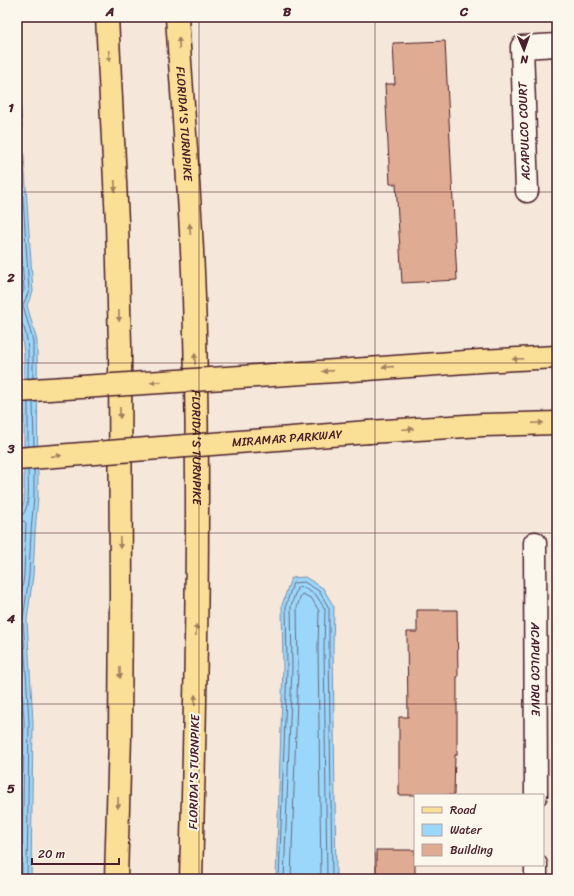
<svg xmlns="http://www.w3.org/2000/svg" width="574" height="896" viewBox="0 0 574 896" font-family="Sriracha,sans-serif">
<style>
.water{fill:#9ad7fb;stroke:#7a8da8}
.lines{fill:none;stroke-linecap:round;stroke-linejoin:round}
.shore{stroke:#6a697e;stroke-width:1}
.building{fill:#dfab92;stroke:#4a1f2b}
.street-casing{stroke:#4a1f2b;stroke-width:25}
.primary-casing{stroke:#4a1f2b;stroke-width:25}
.highway-casing{stroke:#4a1f2b;stroke-width:25}
.street{stroke:#fbf7ec;stroke-width:22}
.primary{stroke:#fadf96;stroke-width:22}
.highway{stroke:#fadf96;stroke-width:22}
.primary-bridge-casing{stroke:#4a1f2b;stroke-width:25;stroke-linecap:butt}
.primary-bridge{stroke:#fadf96;stroke-width:22}
.oneway{fill:#a27f60}
.grid{fill:none;stroke:#4a1f2b;stroke-width:1;stroke-opacity:0.55}
.labels{text-anchor:middle;stroke-width:4;stroke-linejoin:round;paint-order:stroke}
.street-label{font-size:12px;fill:#4a1f2b;stroke:#fbf7ec}
.neatline{fill:none;stroke:#4a1f2b;stroke-width:1.5}
.grid-label{font-size:13px;text-anchor:middle;font-weight:bold;fill:#4a1f2b}
</style>
<rect width="100%" height="100%" fill="#f5e8da"/>
<filter id="ink" filterUnits="userSpaceOnUse"><feTurbulence type="fractalNoise" baseFrequency=".025" numOctaves="2"/><feDisplacementMap in="SourceGraphic" scale="8" xChannelSelector="R" yChannelSelector="G"/><feConvolveMatrix kernelMatrix="1 2 1 2 8 2 1 2 1" color-interpolation-filters="sRGB"/></filter>
<g filter="url(#ink)">
<!-- water -->
<g class="water">
<path d="M17 53 33 292 27 305 37 341 38 496 35 532 33 576 27 620 33 722 31 879H17V518L24 502V354L21 329 17 322Z"/>
<path d="M305 577 323 588 334 607 333 647 336 879H276L283 667 282 605 291 578Z"/>
</g>
<g class="lines">
<!-- shore -->
<g class="shore">
<path d="M17 106 29 291 23 305 33 341V378"/>
<path d="M17 183 24 290 18 303 20 314 17 316"/>
<path d="M17 321 21 322C30 335 28 363 28 378"/>
<path d="M28 402V446"/>
<path d="M33 402 34 446"/>
<path d="M17 518C32 516 28 481 28 470"/>
<path d="M17 523 24 521 26 523 24 575 18 620 24 722 22 879"/>
<path d="M17 529 19 530 20 531 17 582"/>
<path d="M17 702 18 722 17 802"/>
<path d="M27 879 29 722 23 620 29 575 31 532 34 496V470"/>
<path d="M279 879 287 668 286 605 293 583 304 582 319 591 329 608V647L332 879"/>
<path d="M284 879 292 668 291 606 297 588 302 587 316 595 325 609 324 647 327 879"/>
<path d="M291 879 298 668 297 607 301 595 303 594 312 599 319 611 318 647 321 879"/>
</g>
</g>
<!-- building -->
<g class="building">
<path d="M445 41 457 280 402 283 396 184H390L385 84H395L393 43Z"/>
<path d="M417 610H457L458 677H457V755H455L454 795H399V717H408L407 632H417Z"/>
<rect x="376" y="850" width="39" height="29"/>
</g>
<g class="lines">
<!-- street casing -->
<g class="street-casing">
<g id="street">
<path d="M527 191 522 47 557 45"/>
<path id="s1" d="M535 543 536 795"/>
<path d="M536 865V879"/>
</g>
</g>
<!-- primary casing -->
<g class="primary-casing">
<g id="primary">
<path d="M367 369 480 361 557 357"/>
<path d="M369 432 483 425 557 423"/>
</g>
</g>
<!-- highway casing -->
<g class="highway-casing">
<g id="highway">
<path d="M107 17 117 222 120 346 121 595 120 736 116 879"/>
<path id="s2" d="M177 17C183 111 191 204 194 298 200 492 196 685 191 879"/>
</g>
</g>
<!-- street -->
<use href="#street" class="street"/>
<!-- primary -->
<use href="#primary" class="primary"/>
<!-- highway -->
<use href="#highway" class="highway"/>
<!-- primary-bridge casing -->
<g class="primary-bridge-casing">
<g id="primary-bridge">
<path d="M17 391 367 369"/>
<path id="s3" d="M17 459 369 432"/>
</g>
</g>
<!-- primary-bridge -->
<use href="#primary-bridge" class="primary-bridge"/>
</g>
<!-- one-way arrows -->
<defs><path id="oneway-solid" d="M-6-.8H1V-3.2L6.5 0L1 3.2V.8H-6Z"/></defs>
<g class="oneway">
<use href="#oneway-solid" transform="translate(179 43) rotate(-94)"/>
<use href="#oneway-solid" transform="translate(109 56) rotate(87)"/>
<use href="#oneway-solid" transform="translate(115 186) rotate(87)"/>
<use href="#oneway-solid" transform="translate(190 229) rotate(-93)"/>
<use href="#oneway-solid" transform="translate(119 316) rotate(89)"/>
<use href="#oneway-solid" transform="translate(195 359) rotate(-91)"/>
<use href="#oneway-solid" transform="translate(518 359) rotate(177)"/>
<use href="#oneway-solid" transform="translate(388 367) rotate(176)"/>
<use href="#oneway-solid" transform="translate(328 371) rotate(176)"/>
<use href="#oneway-solid" transform="translate(156 382) rotate(176)"/>
<use href="#oneway-solid" transform="translate(120 413) rotate(90)"/>
<use href="#oneway-solid" transform="translate(538 423) rotate(-2)"/>
<use href="#oneway-solid" transform="translate(408 429) rotate(-3)"/>
<use href="#oneway-solid" transform="translate(56 456) rotate(-4)"/>
<use href="#oneway-solid" transform="translate(120 543) rotate(89)"/>
<use href="#oneway-solid" transform="translate(196 630) rotate(-89)"/>
<use href="#oneway-solid" transform="translate(120 673) rotate(90)"/>
<use href="#oneway-solid" transform="translate(195 700) rotate(-89)"/>
<use href="#oneway-solid" transform="translate(118 803) rotate(92)"/>
</g>
</g>
<!-- grid -->
<path class="grid" d="M199 17V879M375 17V879M17 192H557M17 363H557M17 533H557M17 704H557"/>
<g class="labels">
<!-- street labels -->
<g class="street-label">
<text dy="4" stroke="none"><textPath href="#s2" startOffset="107">FLORIDA'S TURNPIKE</textPath></text>
<text transform="translate(524 131) rotate(-92)" y="4">ACAPULCO COURT</text>
<text dy="4" stroke="none"><textPath href="#s3" startOffset="271">MIRAMAR PARKWAY</textPath></text>
<text dy="4" stroke="none"><textPath href="#s2" startOffset="431">FLORIDA'S TURNPIKE</textPath></text>
<text dy="4" stroke="none"><textPath href="#s1" startOffset="126">ACAPULCO DRIVE</textPath></text>
<text transform="translate(194 772) rotate(-89)" y="4">FLORIDA'S TURNPIKE</text>
</g>
</g>
<!-- margin -->
<rect width="574" height="896" fill="none" stroke="#fbf7ec" stroke-width="44"/>
<!-- legend -->
<rect x="414" y="794" width="130" height="72" fill="#fbf7ec" stroke="#b4a19f"/>
<rect x="422" y="807" width="20" height="6" fill="#fadf96" stroke="#b4a19f"/>
<text x="450" y="814" font-size="12" fill="#4a1f2b">Road</text>
<rect x="422" y="824" width="20" height="12" fill="#9ad7fb" stroke="#b4a19f"/>
<text x="450" y="834" font-size="12" fill="#4a1f2b">Water</text>
<rect x="422" y="844" width="20" height="12" fill="#dfab92" stroke="#b4a19f"/>
<text x="450" y="854" font-size="12" fill="#4a1f2b">Building</text>
<!-- north arrow -->
<g transform="translate(524 50) rotate(178)" stroke="#fbf7ec" stroke-width="3" paint-order="stroke">
<path d="M0-3L7 15L0 10L-7 15Z" fill="#4a1f2b"/>
<text y="-6" font-size="11" font-weight="bold" text-anchor="middle" fill="#4a1f2b">N</text>
</g>
<!-- scale -->
<path d="M32 858v6h87v-6" fill="none" stroke="#4a1f2b" stroke-width="2"/>
<text x="38" y="858" font-size="12" fill="#4a1f2b" stroke="#fbf7ec" stroke-width="3" paint-order="stroke">20 m</text>
<rect x="22" y="22" width="530" height="852" class="neatline"/>
<g class="grid-label">
<text x="110" y="16">A</text>
<text x="287" y="16">B</text>
<text x="464" y="16">C</text>
<text x="11" y="112">1</text>
<text x="11" y="282">2</text>
<text x="11" y="453">3</text>
<text x="11" y="623">4</text>
<text x="11" y="793">5</text>
</g>
</svg>
